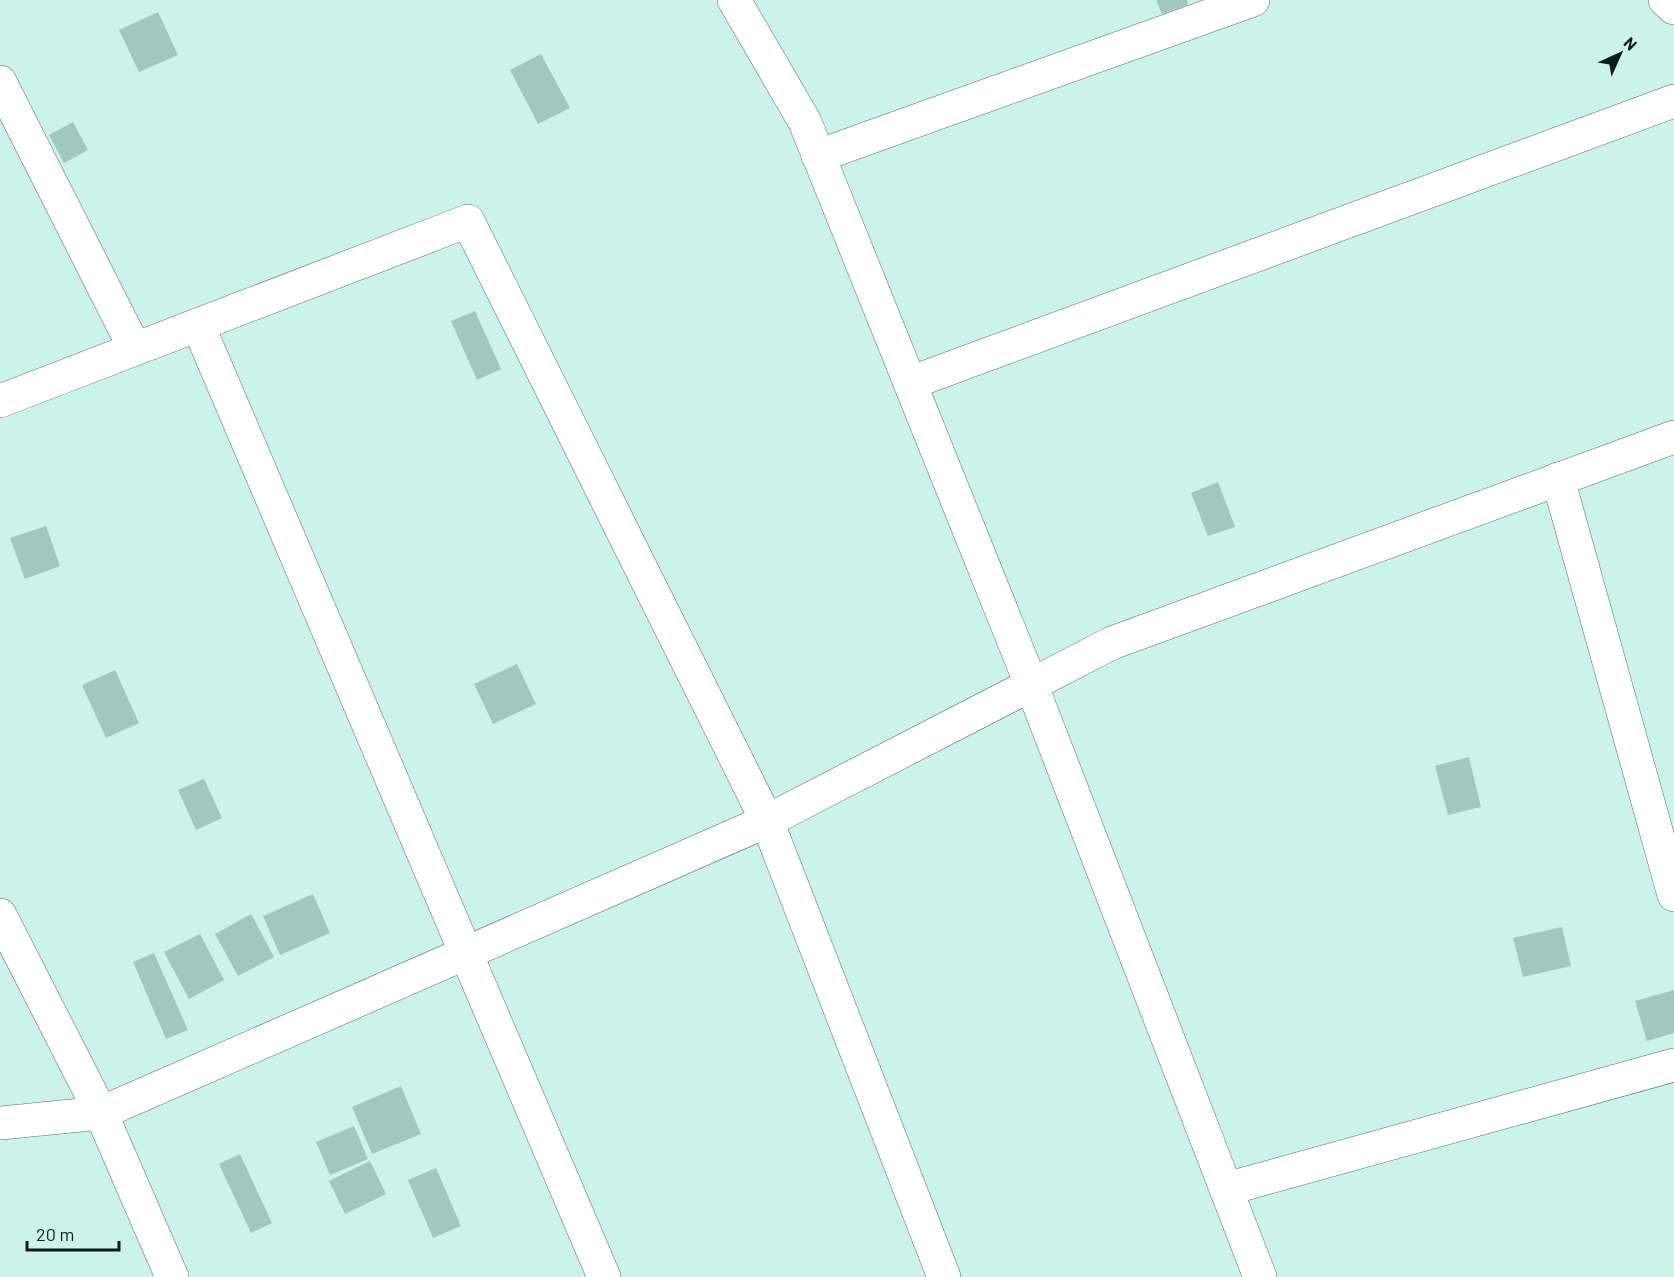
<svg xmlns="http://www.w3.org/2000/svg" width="1674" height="1277" viewBox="0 0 1674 1277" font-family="Barlow,sans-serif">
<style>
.building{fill:#a1c8bf}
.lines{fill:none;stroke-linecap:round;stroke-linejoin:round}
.minor-casing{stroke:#4d7169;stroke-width:34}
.minor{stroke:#fff;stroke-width:33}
</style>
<rect width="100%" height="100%" fill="#cbf3ea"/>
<!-- building -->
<g class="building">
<path d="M1156 0H1187L1188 5 1162 14Z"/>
<path d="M158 12 178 55 139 72 119 30Z"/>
<path d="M541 54 570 108 538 124 510 70Z"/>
<path d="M73 122 88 150 64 163 49 135Z"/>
<path d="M475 311 501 369 477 380 451 321Z"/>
<path d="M1218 482 1235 527 1208 536 1191 493Z"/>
<path d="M46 526 60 566 25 579 10 538Z"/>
<path d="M517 664 536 704 493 724 474 684Z"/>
<path d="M115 670 139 723 106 738 82 685Z"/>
<path d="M1469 757 1481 807 1448 815 1435 766Z"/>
<path d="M204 779 222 818 196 830 178 790Z"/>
<path d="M313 894 330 933 280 955 263 916Z"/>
<path d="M251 914 274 957 238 976 215 934Z"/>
<path d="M1562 927 1571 966 1523 977 1513 938Z"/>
<path d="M200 934 224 980 189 999 164 952Z"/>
<path d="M154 953 188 1030 166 1039 133 962Z"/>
<path d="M1674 990V1033L1647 1041 1635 1001Z"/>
<path d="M401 1086 421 1134 372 1154 352 1107Z"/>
<path d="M354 1126 368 1159 330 1175 316 1142Z"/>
<path d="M240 1154 272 1223 251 1233 219 1164Z"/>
<path d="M370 1161 386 1194 345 1214 329 1181Z"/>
<path d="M436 1168 461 1226 433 1238 408 1180Z"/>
</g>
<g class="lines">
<!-- minor casing -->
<g class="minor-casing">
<g id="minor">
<path d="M734 0 805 122 1031 684 1260 1277"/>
<path d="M1665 0 1674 8"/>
<path d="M0 82 135 349"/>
<path d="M818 156 1253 0"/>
<path d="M198 325 604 1277"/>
<path d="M910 383 1674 101"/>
<path d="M0 401 468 221 767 821 944 1277"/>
<path d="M1558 479 1674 895"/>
<path d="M0 915 101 1113 172 1277"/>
<path d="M0 1123 101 1113 767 821 1112 643 1674 437"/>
<path d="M1226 1189 1674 1065"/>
</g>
</g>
<!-- minor -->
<use href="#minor" class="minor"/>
</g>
<!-- north arrow -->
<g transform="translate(1620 54) rotate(45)" stroke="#cbf3ea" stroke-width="4.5" paint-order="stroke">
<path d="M0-4.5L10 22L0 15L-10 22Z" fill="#0d1c19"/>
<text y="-9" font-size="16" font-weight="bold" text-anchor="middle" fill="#0d1c19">N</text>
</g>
<!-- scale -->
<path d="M27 1241v9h92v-9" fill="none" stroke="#0d1c19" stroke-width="3"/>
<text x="36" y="1241" font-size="18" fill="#0d1c19" stroke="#cbf3ea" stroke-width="4.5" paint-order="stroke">20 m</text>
</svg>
